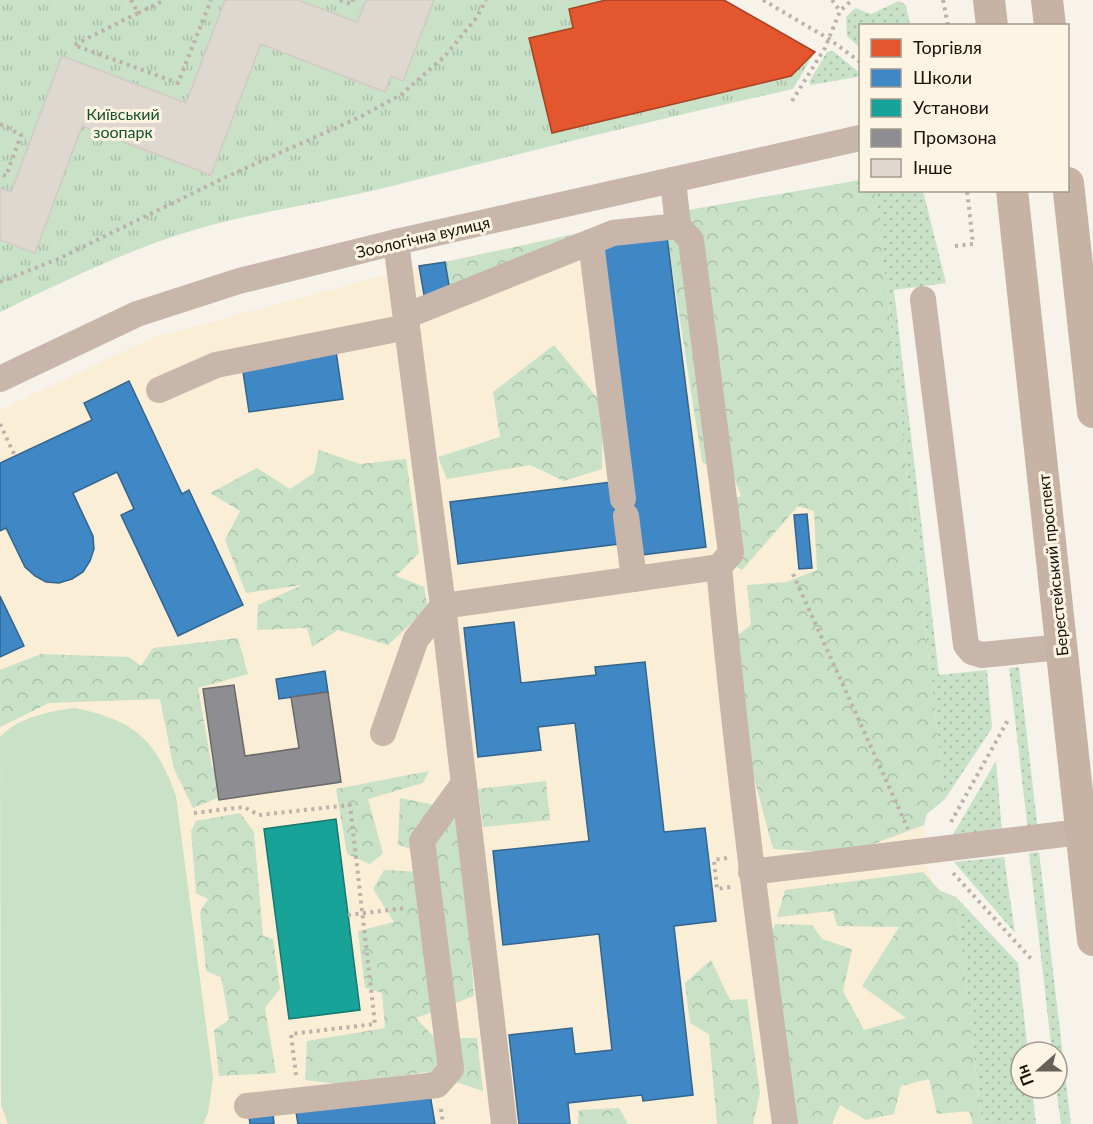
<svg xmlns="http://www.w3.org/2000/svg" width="1093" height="1124" viewBox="0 0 1093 1124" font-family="Lato,sans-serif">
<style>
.built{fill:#faeed7}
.grass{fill:url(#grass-dots)}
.forest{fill:url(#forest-crowns)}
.park{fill:url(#park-tufts)}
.garden{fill:#c8e1c7}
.shops{fill:#e4572e;stroke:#a64323;stroke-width:1.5}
.schools{fill:#3f88c5;stroke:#33658d;stroke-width:1.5}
.public{fill:#17a398;stroke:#17786d;stroke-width:1.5}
.industry{fill:#8d8d92;stroke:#6a6869;stroke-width:1.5}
.building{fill:#ded8d0;stroke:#d1cac3;stroke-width:1.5}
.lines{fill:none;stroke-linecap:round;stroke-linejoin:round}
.path{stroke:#bcb2a9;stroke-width:4;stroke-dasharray:3 4.5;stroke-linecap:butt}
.minor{stroke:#c8b6ab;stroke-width:26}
.major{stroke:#c6b3a4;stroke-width:32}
.labels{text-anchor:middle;stroke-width:6;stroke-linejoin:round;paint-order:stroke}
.park-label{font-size:16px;fill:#155228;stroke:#fdf4e4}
.street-label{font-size:16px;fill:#171309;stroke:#fdf4e4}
</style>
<defs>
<pattern id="grass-dots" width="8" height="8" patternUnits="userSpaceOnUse" patternTransform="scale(1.5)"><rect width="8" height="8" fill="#c8e1c7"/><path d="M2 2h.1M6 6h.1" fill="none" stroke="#abc0aa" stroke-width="1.8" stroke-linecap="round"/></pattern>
<pattern id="forest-crowns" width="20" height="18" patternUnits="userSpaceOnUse" patternTransform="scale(1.5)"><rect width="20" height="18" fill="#c8e1c7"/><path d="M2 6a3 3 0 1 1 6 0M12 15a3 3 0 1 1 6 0" fill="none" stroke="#abc0aa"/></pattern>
<pattern id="park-tufts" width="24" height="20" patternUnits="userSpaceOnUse" patternTransform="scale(1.5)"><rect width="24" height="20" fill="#c8e1c7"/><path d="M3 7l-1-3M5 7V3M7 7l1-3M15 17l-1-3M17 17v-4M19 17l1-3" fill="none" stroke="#abc0aa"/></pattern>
</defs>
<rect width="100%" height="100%" fill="#f7f3ea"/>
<!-- built -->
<path class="built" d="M860 180V190L875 191 945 799 927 814 924 824 927 865 933 883 947 895 956 897 982 1124H0V410L152 338 399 271 677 212Z"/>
<!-- grass -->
<g class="grass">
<path d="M899 1 906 5 910 25 860 26V48L847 36 846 17 855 8 871 14Z"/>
<path d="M833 51 860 73 857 77 811 85 809 82 827 52Z"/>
<path d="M875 191H923L946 283 894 290 939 675 987 670 992 728 945 799Z"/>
<path d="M1019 667 1038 831H1028L1009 668Z"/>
<path d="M996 761 1002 831 951 838Z"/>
<path d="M1039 852 1071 1124H1061L1056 1088 1057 1052H1052L1029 853Z"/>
<path d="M1004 857 1015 933 954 862Z"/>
<path d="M956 897 1018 963 1028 1052H1021V1088H1032L1036 1124H982Z"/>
</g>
<!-- forest -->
<g class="forest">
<path d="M860 180V190L875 191 945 799 927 814 924 825 849 853 773 849 745 744 730 641 751 625 747 585 786 582 817 570 814 511 798 506 742 570 721 558 716 507 741 496 735 480 702 462 667 237 450 291 445 262 677 212Z"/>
<path d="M554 345 603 405 602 469 564 481 530 465 447 479 438 457 500 437 493 392Z"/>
<path d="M319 450 360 464 406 459 419 553 396 576 424 587 428 608 388 645 338 630 312 647 307 628 257 630 258 605 302 585 246 593 225 540 240 511 210 493 257 468 290 489 314 473Z"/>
<path d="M238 638 248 674 198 688 212 767 252 784 193 808 174 769 160 699 49 703 0 727V670L41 654 129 657 141 666 153 648Z"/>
<path d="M429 771 423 783 368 799 383 853 370 864 347 854 336 789Z"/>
<path d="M546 781 550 820 483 827 478 789Z"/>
<path d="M400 798 460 810 474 996 416 1018 435 1038H477L483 1091 426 1072 347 1085 305 1080 307 1041 385 1028 382 993 365 988 358 931 394 922 373 889 384 870 420 872 417 851 398 845Z"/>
<path d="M240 813 254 832 263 936 273 939 280 989 265 1008 276 1073 219 1076 214 1030 229 1020 221 977 206 971 200 912 208 899 196 893 191 831 196 821Z"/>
<path d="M923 872 939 890 956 897 982 1124H973L969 1111 937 1114 929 1079 901 1086 894 1114 866 1120 840 1105 832 1124H791L757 982 775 924 812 925 822 939 852 949 843 991 864 1030 906 1018 862 986 899 927 837 926 833 911 777 917 785 890Z"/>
<path d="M711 960 730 1000 747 999 760 1093 753 1124H717L709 1034 690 1023 685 983Z"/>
<path d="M619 1108 628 1124H578L579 1110Z"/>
</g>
<!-- park -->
<path class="park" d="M0 0H724L815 52 793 89C660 119 528 151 396 185 323 204 246 212 175 236 114 256 57 285 0 312Z"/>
<!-- garden -->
<path class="garden" d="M75 708C135 721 155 738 176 796L213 1078 208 1113 203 1124H8L1 1105 0 737C20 716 48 712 75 708Z"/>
<!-- shops -->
<path class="shops" d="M606 0H724L815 52 791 76 552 133 529 38 573 28 569 9Z"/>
<!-- schools -->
<g class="schools">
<path d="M667 237 706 547 642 555 616 517 614 500 603 245Z"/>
<path d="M445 262 450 291 424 295 419 266Z"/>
<path d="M336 351 343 399 249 412 242 365Z"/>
<path d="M129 381 182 494 189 490 243 605 178 636 121 515 134 509 117 472 73 493 93 536 94 549 90 561 83 572 72 579 59 583 46 582 35 576 25 567 6 528 0 531V463L92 420 84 403Z"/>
<path d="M611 482 619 544 458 564 450 502Z"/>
<path d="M807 514 812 568 799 569 794 515Z"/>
<path d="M0 596 24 646 0 657Z"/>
<path d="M514 622 521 683 596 675 595 667 645 662 664 832 705 828 716 921 674 926 693 1095 643 1101 642 1095 568 1103 570 1124H519L509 1035 572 1028 575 1054 612 1050 599 934 503 945 493 851 589 841 575 723 538 727 541 750 478 757 464 628Z"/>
<path d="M325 671 328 692 279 699 276 679Z"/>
<path d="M430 1094 435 1124H298L296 1112Z"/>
<path d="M273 1113 274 1124H250L249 1116Z"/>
</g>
<!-- public -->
<path class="public" d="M336 819 360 1010 289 1019 264 829Z"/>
<!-- industry -->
<path class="industry" d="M234 685 245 756 299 748 291 697 328 692 341 782 219 800 203 689Z"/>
<!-- building -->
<path class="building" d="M225 0H298L357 22 366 0H434L403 81 391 76 385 92 261 44 211 175 82 126 35 253 0 240V188L11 192 62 56 186 103Z"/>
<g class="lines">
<!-- path -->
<g class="path">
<path d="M131 0 138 13 74 45 178 83 211 0"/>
<path d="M340 0 352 4 353 0"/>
<path d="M763 0 829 39 860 62"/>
<path d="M832 0 840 11"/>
<path d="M943 0 948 26"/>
<path d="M138 13 165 0"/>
<path d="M792 101 825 48 840 11 852 0"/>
<path d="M0 124 21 135 6 176 0 174"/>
<path d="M955 246 973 244 967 190"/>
<path d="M0 282 58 259 226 177 360 117 402 94 444 57 477 17 486 0"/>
<path d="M0 424 15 456"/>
<path d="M793 574 908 829"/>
<path d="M194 813 244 807 259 815 350 805 375 1024 291 1034 296 1075"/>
<path d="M951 822 1008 720"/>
<path d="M727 858 714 860 717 889 730 887"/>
<path d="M953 873 1033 961"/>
<path d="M348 915 406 908"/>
<path d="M441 1109 443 1124"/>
</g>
<!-- minor -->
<g class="minor">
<path d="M673 180 678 226"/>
<path d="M396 242 443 606 504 1124"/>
<path d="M591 242 623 499"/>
<path d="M923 299 966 645 972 652 982 655 1061 647"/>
<path d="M406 316 613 233 678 226 691 240 731 553 719 567C736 753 760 938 785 1124"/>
<path d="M0 379 137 314 239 281 396 242 860 138"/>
<path d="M159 390 216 365 407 327"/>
<path d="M626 516 634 579"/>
<path d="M383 733 416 639 443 606 719 567"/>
<path d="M751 872 1080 832"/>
<path d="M247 1106 437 1085 451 1069 422 841 464 783"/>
</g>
<!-- major -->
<g class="major">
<path d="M989 0 992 26"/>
<path d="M1047 0 1050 26"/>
<path d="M1068 183 1093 412"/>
<path d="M1012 190 1093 940"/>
</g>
</g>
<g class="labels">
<!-- park labels -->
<g class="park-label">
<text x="123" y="120">Київський<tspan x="123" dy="18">зоопарк</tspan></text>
</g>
<!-- street labels -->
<g class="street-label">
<text transform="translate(423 237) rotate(-13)" y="6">Зоологічна вулиця</text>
<text transform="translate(1053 565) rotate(-96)" y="6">Берестейський проспект</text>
</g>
</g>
<!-- legend -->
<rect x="859" y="24" width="210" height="168" fill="#fdf4e4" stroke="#a19a8c" stroke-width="1.5"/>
<rect x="871" y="39" width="30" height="18" fill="#e4572e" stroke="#a19a8c" stroke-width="1.5"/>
<text x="913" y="54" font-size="18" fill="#171309">Торгівля</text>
<rect x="871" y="69" width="30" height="18" fill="#3f88c5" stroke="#a19a8c" stroke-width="1.5"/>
<text x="913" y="84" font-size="18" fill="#171309">Школи</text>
<rect x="871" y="99" width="30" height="18" fill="#17a398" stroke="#a19a8c" stroke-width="1.5"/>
<text x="913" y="114" font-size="18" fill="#171309">Установи</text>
<rect x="871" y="129" width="30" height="18" fill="#8d8d92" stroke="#a19a8c" stroke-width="1.5"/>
<text x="913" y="144" font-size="18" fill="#171309">Промзона</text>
<rect x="871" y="159" width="30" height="18" fill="#ded8d0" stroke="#a19a8c" stroke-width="1.5"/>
<text x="913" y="174" font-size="18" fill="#171309">Інше</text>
<!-- north arrow -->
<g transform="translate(1039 1070) rotate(249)"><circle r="28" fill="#fdf4e4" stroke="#a19a8c" stroke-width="1.5"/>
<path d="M0-4.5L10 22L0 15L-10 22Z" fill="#656158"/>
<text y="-9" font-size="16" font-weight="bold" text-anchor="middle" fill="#171309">Пн</text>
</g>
</svg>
